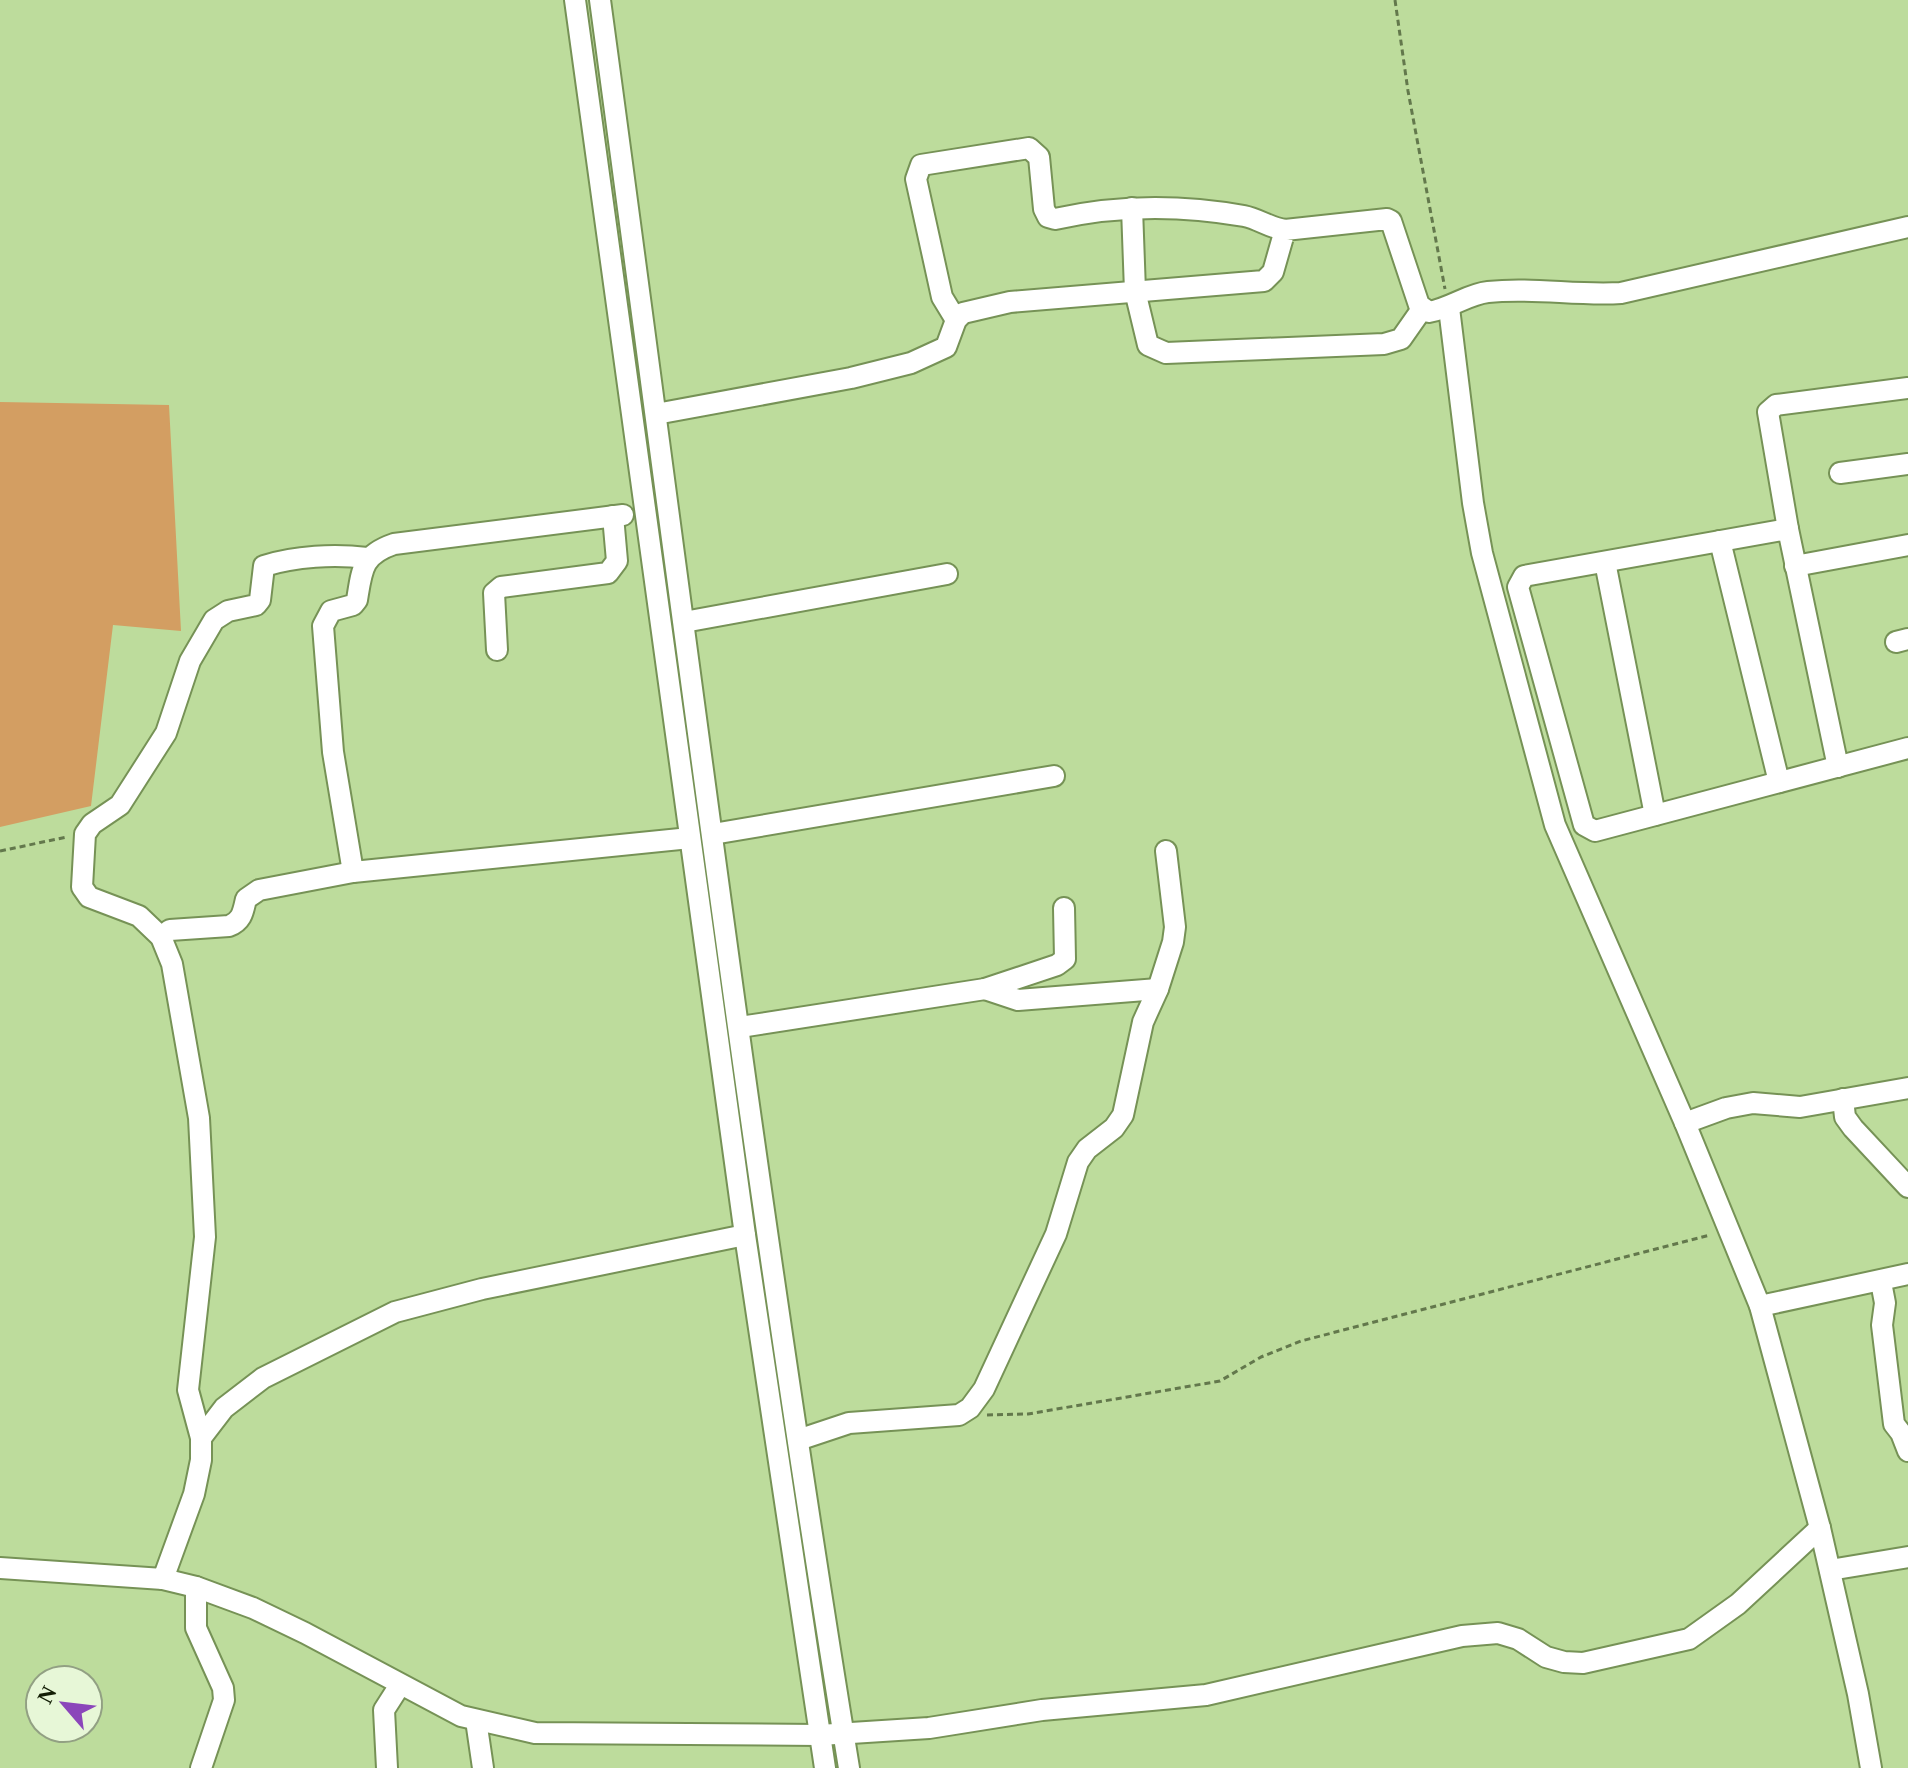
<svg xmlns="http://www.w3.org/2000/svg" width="1908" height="1768" viewBox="0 0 1908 1768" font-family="'Times New Roman',serif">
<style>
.green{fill:#d39e62}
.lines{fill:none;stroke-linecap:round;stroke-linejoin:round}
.minor-casing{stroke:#769256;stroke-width:24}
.path{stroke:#63784c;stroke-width:3;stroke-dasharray:6 4;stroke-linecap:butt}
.minor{stroke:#fff;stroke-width:20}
</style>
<rect width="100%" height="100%" fill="#bddc9c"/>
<!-- green -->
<path class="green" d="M0 402 169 405 181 631 113 625 91 806 0 827Z"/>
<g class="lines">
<!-- minor casing -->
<g class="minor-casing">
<g id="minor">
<path d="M575 0 745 1235 825 1768"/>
<path d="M600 0C680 590 753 1181 849 1768"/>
<path d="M1132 208 1135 291 1148 345 1166 353 1384 344 1401 339 1422 309"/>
<path d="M1449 308 1473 503 1482 553 1555 825 1685 1123 1760 1306 1820 1528 1858 1694 1871 1768"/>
<path d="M956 320 942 297 916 179 921 165 1029 148 1039 157 1044 209 1048 217 1055 219C1117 205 1182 205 1244 216 1259 219 1270 228 1285 230"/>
<path d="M656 414 851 378 911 363 946 347 956 320 963 313 1010 302 1264 281 1273 272 1285 230 1387 219 1391 221 1419 305 1429 312C1451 308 1468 294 1488 292 1533 287 1577 296 1621 293L1908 227"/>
<path d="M1840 473 1908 464"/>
<path d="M1788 529 1524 576 1518 587 1584 825 1595 831 1908 748"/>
<path d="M1720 541 1779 782"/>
<path d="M1605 562 1655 815"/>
<path d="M1795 566 1908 545"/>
<path d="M684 622 947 574"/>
<path d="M1896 642 1908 639"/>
<path d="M497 650 494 593 501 587 608 573 617 561 613 516"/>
<path d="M1838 767 1788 529 1768 412 1776 405 1908 388"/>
<path d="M713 834 1054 776"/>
<path d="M353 872 333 752 323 626 331 611 353 605 357 600C362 569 362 555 394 544L623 515"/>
<path d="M161 937 170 930 229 926C242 921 243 912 246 899L259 890 353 872 690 838"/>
<path d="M985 989 1018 1000 1158 989"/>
<path d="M740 1027 985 989 1057 965 1065 959 1064 908"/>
<path d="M1843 1099 1845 1117 1853 1128 1908 1187"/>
<path d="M1685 1123 1726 1108 1753 1103 1800 1107 1908 1088"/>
<path d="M1881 1282 1885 1303 1882 1325 1894 1424 1901 1433 1908 1451"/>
<path d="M1760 1306 1908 1274"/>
<path d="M201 1438 224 1408 263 1378 395 1312 482 1289 745 1235"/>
<path d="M798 1440 849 1423 959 1415 970 1408 984 1389 1056 1234 1078 1162 1087 1149 1114 1128 1123 1115 1143 1022 1158 989 1173 942 1175 927 1166 851"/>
<path d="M0 1568 163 1579 196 1587 253 1608 305 1633 461 1716 535 1733 820 1735 929 1728 1042 1710 1206 1695 1462 1636 1498 1633 1518 1639 1546 1657 1564 1662 1583 1663 1689 1639 1738 1604 1820 1528"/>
<path d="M1830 1570 1908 1557"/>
<path d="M163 1579 194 1494 201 1460V1438L188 1390 205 1237 199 1118 172 964 161 937 139 916 89 897 82 887 85 834 92 824 120 805 166 733 190 661 214 620 228 611 256 605 260 600 264 566C295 556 335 554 367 558"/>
<path d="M196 1587V1628L223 1688 224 1700 201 1768"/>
<path d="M476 1720 483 1768"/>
<path d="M387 1768 384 1710 400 1685"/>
</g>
</g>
<!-- path -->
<g class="path">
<path d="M1395 0 1408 91 1445 289"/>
<path d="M0 851 67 837"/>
<path d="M987 1415 1028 1414 1220 1381 1261 1357 1301 1341 1710 1235"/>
</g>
<!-- minor -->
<use href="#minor" class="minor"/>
</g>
<!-- north arrow -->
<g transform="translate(64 1704) rotate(298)"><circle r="38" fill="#e7f7d7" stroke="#92a083" stroke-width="2"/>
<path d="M0-6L14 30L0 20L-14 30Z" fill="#8b46ba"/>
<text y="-12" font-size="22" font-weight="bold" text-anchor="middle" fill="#131e05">N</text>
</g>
</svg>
